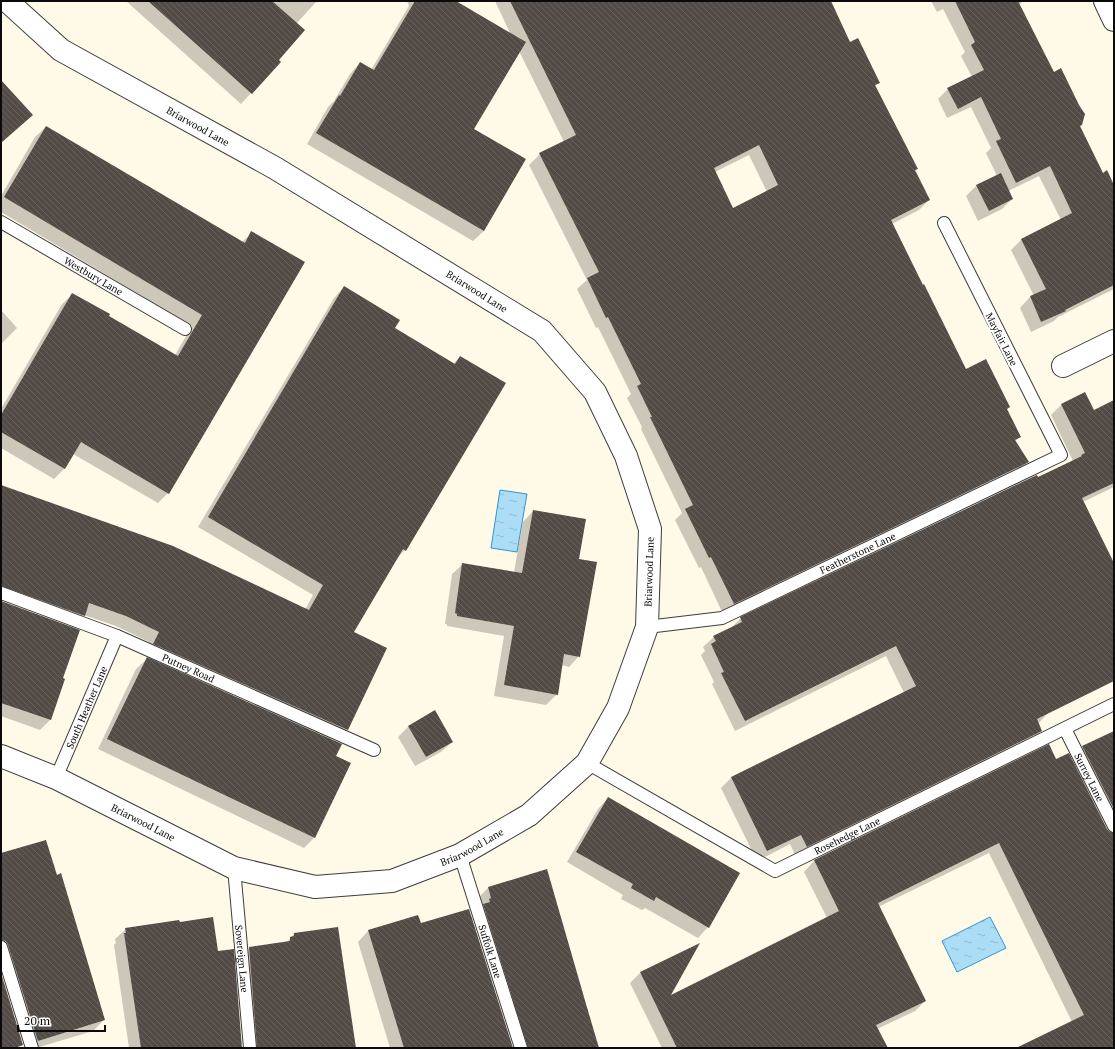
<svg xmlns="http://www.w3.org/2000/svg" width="1115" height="1049" viewBox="0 0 1115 1049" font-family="'PT Serif',serif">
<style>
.water{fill:url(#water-ripples);stroke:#3196cf}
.shadow{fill:#0003;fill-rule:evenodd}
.building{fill:url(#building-back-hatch);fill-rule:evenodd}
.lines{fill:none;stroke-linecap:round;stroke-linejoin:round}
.lane-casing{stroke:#3d3d3d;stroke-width:14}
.street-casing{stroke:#3d3d3d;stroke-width:24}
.lane{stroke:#fff;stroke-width:12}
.street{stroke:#fff;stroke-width:22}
.labels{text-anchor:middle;stroke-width:4;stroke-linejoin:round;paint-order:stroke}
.street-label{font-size:10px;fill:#0a0a0a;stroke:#fff}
</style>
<defs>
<pattern id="water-ripples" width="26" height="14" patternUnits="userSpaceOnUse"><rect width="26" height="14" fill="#abddf7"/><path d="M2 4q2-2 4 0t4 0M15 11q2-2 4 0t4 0" fill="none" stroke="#92bcd2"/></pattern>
<pattern id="building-back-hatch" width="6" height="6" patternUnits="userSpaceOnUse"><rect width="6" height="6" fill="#534b46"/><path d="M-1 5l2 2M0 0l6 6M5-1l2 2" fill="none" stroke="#67605c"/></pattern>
</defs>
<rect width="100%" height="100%" fill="#fff9e7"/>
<!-- water -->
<g class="water">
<path d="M500 490 527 494 517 552 491 548Z"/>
<path d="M990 917 1006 948 957 972 942 941Z"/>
</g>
<!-- shadow -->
<g class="shadow">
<path d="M126 1H317L296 24 251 93 241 104Z"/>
<path d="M407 1H454L511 35 495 1H807L850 43 878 83 874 87 917 169 914 171 929 200 919 210 892 224 965 371 1006 410 1020 437 1015 441 1028 462 1017 472 723 614 701 567 699 568 675 520 682 513 641 429 642 427 627 398 631 394 598 327 596 328 577 289 587 280 529 165 540 154 564 142 519 51 473 129 484 231 473 241 307 144 328 107 334 101 350 74 360 63 371 70 409 6ZM749 155 767 192 733 210 715 172Z"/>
<path d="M931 1H1023L1019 5 1102 174 1114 188V289L1058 317 1054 321 1031 332 1020 308 1030 297 1034 296 1011 250 1021 240 1061 220 1039 176 1008 191 1012 199 1002 209 978 221 966 196 976 186 997 176 986 153 991 148 971 107 947 118 938 99 948 89 972 77 961 56 965 52 943 9 937 12Z"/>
<path d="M46 127 242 242 252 233 168 493 158 503 73 454 64 469 54 479 1 448V409L62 304 73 294 107 316 175 355 192 326 1 212V196L35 137Z"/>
<path d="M344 287 394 329 453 364 460 357 405 550 395 560 352 632 386 648 347 730 337 740 143 654 149 642 116 626 84 615 74 626 1 599V486L305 610 313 595 198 527 334 298Z"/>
<path d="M1 310 17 328 1 344Z"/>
<path d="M1085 393 1093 411 1114 401V487L1083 502 1114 569V668L1048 713 1038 724 1041 731 1031 741 796 857 790 844 757 861 721 788 731 778 904 693 886 656 735 731 712 684 714 682 701 655 705 651 703 647 714 637 731 628 741 618 1073 461 1051 415 1061 405Z"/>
<path d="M533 511 579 656 569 667 561 665 557 694 546 705 494 696 504 636 447 626V624H445L452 574 463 564 514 572 523 522Z"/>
<path d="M1 602 62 679 50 720 40 730 1 716Z"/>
<path d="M147 659 350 763 314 838 304 848 98 749 136 669Z"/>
<path d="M409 726 452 742 441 752 415 766 398 737Z"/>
<path d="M1114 732V1048H1018L1072 1022 989 853 878 907 925 1001 915 1011 877 1029 886 1048H662L630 983 640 973 668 997 827 918 804 872 814 861 1049 746 1056 760 1107 830 1110 833 1072 758 1083 747Z"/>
<path d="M608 798 708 927 698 938 645 908 642 910 621 899 623 895 567 862 598 809Z"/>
<path d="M1 855 104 1020 93 1031 36 1048 1 965Z"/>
<path d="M488 888 598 1048H515L478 898Z"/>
<path d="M418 916 420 924 512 1048H390L358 942 368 931Z"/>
<path d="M126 929 217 953 241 1048H129L114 945 116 943 115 939Z"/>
<path d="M294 934 355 1048H247L239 958 249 948 286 943Z"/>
</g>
<!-- building -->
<g class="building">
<path d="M148 1H272L305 30 279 60 281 62 252 94Z"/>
<path d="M415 1H456L526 42 474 129 526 159 484 231 316 133 339 95 340 96 360 62 374 70Z"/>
<path d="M510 1H831L850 42 858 38 880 83 875 85 918 169 915 170 930 200 891 220 923 285 924 284 966 369 986 359 1010 407 1007 409 1021 437 1015 440 1029 462 734 604 711 557 709 558 685 509 693 505 650 417H652L637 386 641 384 608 317 606 318 587 278 599 272 539 153 576 135ZM759 145 778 185 733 208 714 168Z"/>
<path d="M955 1H1018L1054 72 1061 68 1079 105 1085 114 1082 125 1080 126 1103 173 1107 170 1114 185V285L1065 310 1066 311 1041 322 1030 296 1046 289 1021 239 1072 213 1050 166 1016 183 996 141 1001 139 981 97 958 109 947 88 984 70 971 45 975 42Z"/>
<path d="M1 80 33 115 1 143Z"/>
<path d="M46 126 245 243 251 231 305 262 169 494 81 442 65 469 1 432V415L72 293 110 314 109 316 178 356 202 315 4 197Z"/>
<path d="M1001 173 1013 199 989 211 976 185Z"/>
<path d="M344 286 400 320 395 328 455 364 460 356 506 383 406 551 403 549 354 632 387 648 348 730 153 644 159 632 126 616 89 603 85 616 1 586V485L173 546 309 610 323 585 208 517Z"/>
<path d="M1085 392 1094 410 1114 400V483L1082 498 1114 563V681L1037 719 1042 731 807 847 801 835 767 851 731 777 916 686 896 646 745 721 721 673 724 672 711 644 716 641 713 636 742 622 740 617 1037 475 1038 477 1082 456 1081 455 1085 453 1061 404Z"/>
<path d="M533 510 586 519 579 559 597 562 580 657 564 654 558 695 504 685 514 626 457 616V614L455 613 462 563 522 573Z"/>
<path d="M1 601 80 630 63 678 65 679 51 720 1 703Z"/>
<path d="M147 657 342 744 336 756 351 763 315 838 107 739Z"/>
<path d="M435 710 453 742 426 757 408 726Z"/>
<path d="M1114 731V809L1082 746Z"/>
<path d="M1049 744 1056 759 1069 753 1107 829 1110 832 1114 833V1048H1016L1084 1015 999 843 878 903 926 1001 876 1025 888 1048H677L640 972 700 943 671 995 839 911 814 860Z"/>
<path d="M608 797 740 873 709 928 656 897 654 901 631 888 633 884 576 852Z"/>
<path d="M46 840 57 875 61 873 105 1020 38 1041 8 945 6 941 1 940V853Z"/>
<path d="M547 869 586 1004 599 1048H528L483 904 490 902 489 899 491 898 488 887Z"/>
<path d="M469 909 513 1048H404L368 930 418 915 421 923Z"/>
<path d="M213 917 218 951 234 949 242 1048H141L124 933H126L125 928 179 920 180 922Z"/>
<path d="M338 927 356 1048H257L249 947 290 941V937L294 936V933Z"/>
<path d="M1 973 23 1045 15 1048H1Z"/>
</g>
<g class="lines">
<!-- lane casing -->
<g class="lane-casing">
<g id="lane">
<path id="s1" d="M1 222 185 329"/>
<path id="s2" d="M1 593 117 636 374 750"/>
<path id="s3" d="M647 627 722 618 1061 455 944 223"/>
<path id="s4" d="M1065 729 1114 826"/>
<path id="s5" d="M587 763 775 871 1114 704"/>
<path id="s6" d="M56 778 117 636"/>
<path id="s7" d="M460 855 521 1048"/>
<path id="s8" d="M234 868 250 1048"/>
<path d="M1 947 32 1048"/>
</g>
</g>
<!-- street casing -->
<g class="street-casing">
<g id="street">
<path d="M1105 1 1114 20"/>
<path d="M1063 366 1114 341"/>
<path id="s9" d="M1 756 56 778 234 868 315 887 392 881 460 855 529 815 587 763 618 708 647 627 650 529 626 456 595 392 542 331 275 168 61 50 7 1"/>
</g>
</g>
<!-- lane -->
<use href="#lane" class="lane"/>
<!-- street -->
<use href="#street" class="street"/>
</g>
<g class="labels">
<!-- street labels -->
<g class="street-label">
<text transform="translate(198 126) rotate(29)" y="4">Briarwood Lane</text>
<text dy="4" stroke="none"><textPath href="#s1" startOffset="107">Westbury Lane</textPath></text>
<text transform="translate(477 291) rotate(32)" y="4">Briarwood Lane</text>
<text transform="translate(1002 339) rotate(63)" y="4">Mayfair Lane</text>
<text dy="4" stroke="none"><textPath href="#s3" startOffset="226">Featherstone Lane</textPath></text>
<text dy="4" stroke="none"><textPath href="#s9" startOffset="854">Briarwood Lane</textPath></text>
<text dy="4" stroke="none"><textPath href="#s2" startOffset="202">Putney Road</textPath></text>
<text dy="4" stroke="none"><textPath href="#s6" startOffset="77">South Heather Lane</textPath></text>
<text dy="4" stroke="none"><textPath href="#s4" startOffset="54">Surrey Lane</textPath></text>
<text dy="4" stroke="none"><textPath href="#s9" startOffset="157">Briarwood Lane</textPath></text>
<text dy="4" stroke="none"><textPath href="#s5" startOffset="297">Rosehedge Lane</textPath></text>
<text dy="4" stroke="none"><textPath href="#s9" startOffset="506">Briarwood Lane</textPath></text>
<text dy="4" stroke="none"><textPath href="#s7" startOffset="101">Suffolk Lane</textPath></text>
<text dy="4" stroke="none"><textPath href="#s8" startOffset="91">Sovereign Lane</textPath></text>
</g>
</g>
<!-- border -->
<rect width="1115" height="1049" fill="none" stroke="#0a0a0a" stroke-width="4"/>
<!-- scale -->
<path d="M18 1025v6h87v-6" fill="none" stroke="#0a0a0a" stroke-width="2"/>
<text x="24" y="1025" font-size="12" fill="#0a0a0a" stroke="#ffffff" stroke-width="3" paint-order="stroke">20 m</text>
</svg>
